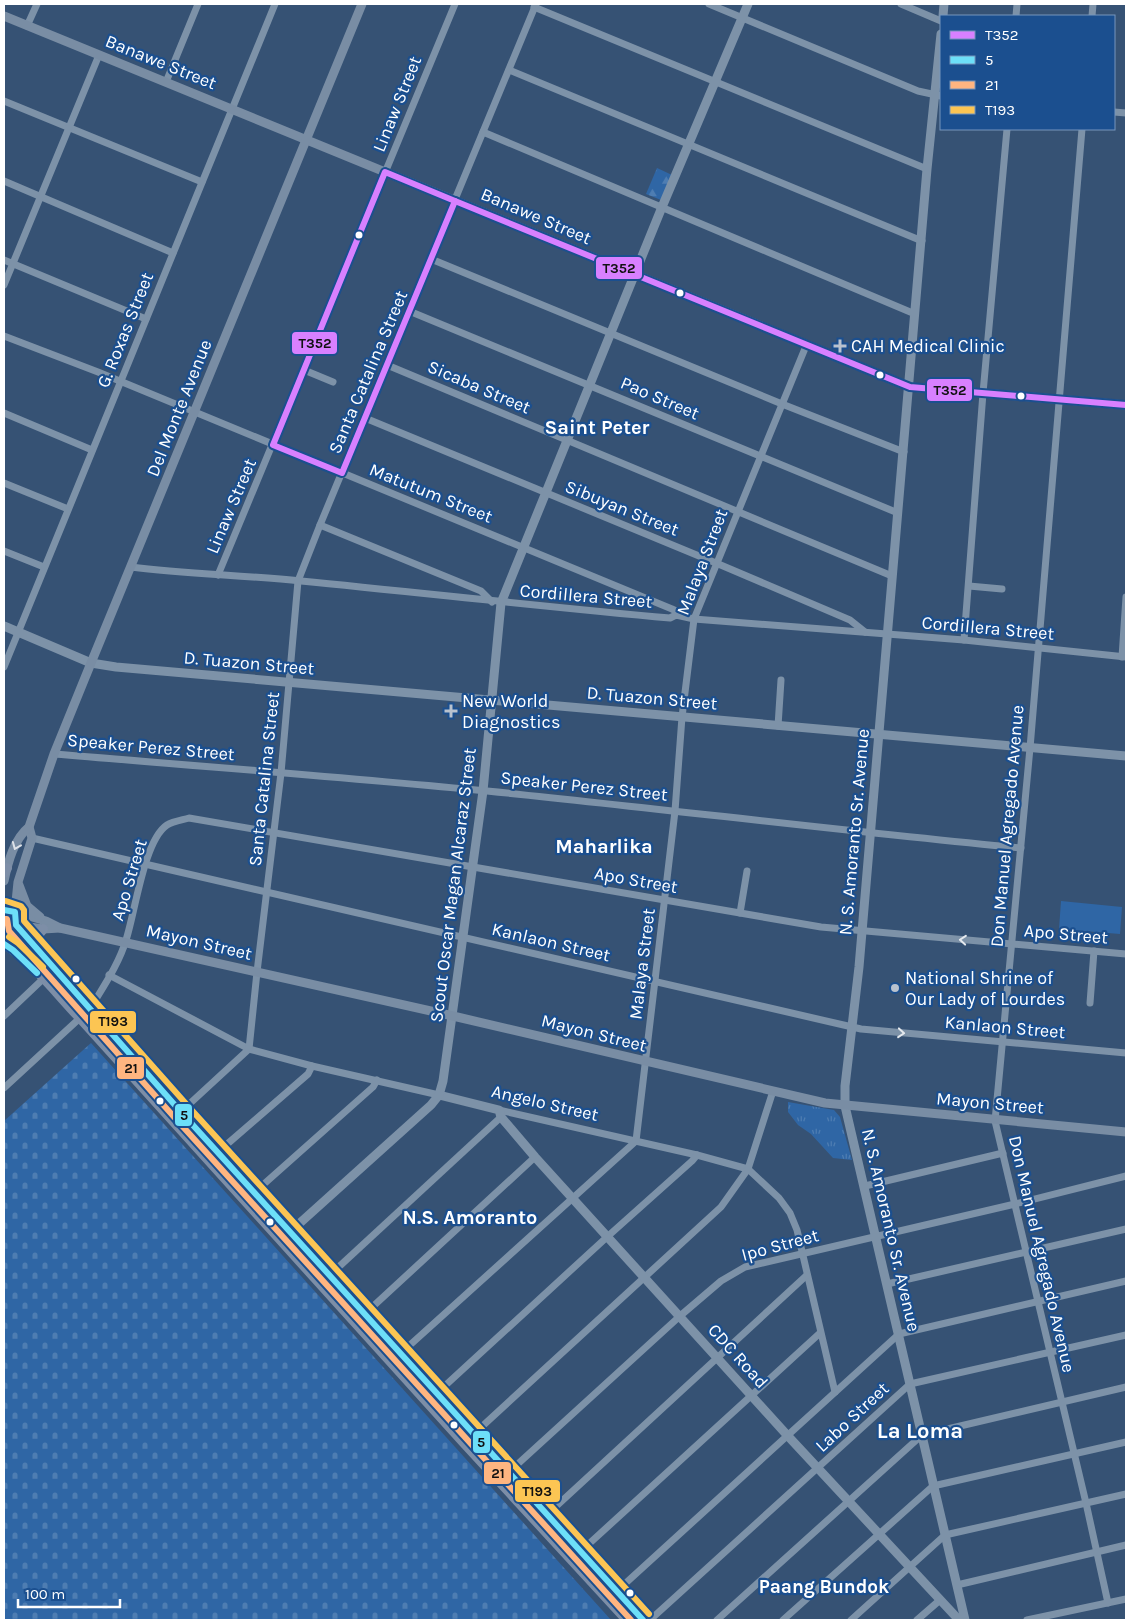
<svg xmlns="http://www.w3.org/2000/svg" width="1130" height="1624" viewBox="0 0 1130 1624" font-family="Karla,sans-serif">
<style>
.grass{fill:url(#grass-tufts)}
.forest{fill:url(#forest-firs)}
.cemetery{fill:url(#cemetery-stones)}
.pitch{fill:#2f66a5}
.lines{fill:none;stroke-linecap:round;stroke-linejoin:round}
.minor{stroke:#7d92a8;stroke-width:7}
.tertiary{stroke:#7d92a8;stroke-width:9}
.secondary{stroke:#798da4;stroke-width:9}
.primary{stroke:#7d8ea7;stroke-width:10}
.bus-1-casing{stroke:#1b4f8f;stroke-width:10}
.bus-2-casing{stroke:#1b4f8f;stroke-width:10}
.bus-3-casing{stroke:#1b4f8f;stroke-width:10}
.bus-4-casing{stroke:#1b4f8f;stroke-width:10}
.bus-1{stroke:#d880ff;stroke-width:6}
.bus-2{stroke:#6ddff8;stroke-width:6}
.bus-3{stroke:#ffb580;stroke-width:6}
.bus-4{stroke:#fcc553;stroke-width:6}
.oneway{stroke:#dee2e8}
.oneway2{stroke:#e5e9ee}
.bus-dot{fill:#fff;stroke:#1b4f8f;stroke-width:2}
.poi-dot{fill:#b9c2ce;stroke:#1b4f8f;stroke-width:2}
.labels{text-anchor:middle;stroke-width:4.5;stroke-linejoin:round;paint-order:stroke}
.street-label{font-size:18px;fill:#fff;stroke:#1b4f8f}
.poi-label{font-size:18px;fill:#fff;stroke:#1b4f8f;text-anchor:start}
.neighbourhood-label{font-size:19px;font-weight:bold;fill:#fff;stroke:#1b4f8f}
.quarter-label{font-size:20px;font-weight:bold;fill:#fff;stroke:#1b4f8f}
.district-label{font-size:22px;font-weight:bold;fill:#fff;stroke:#1b4f8f}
.line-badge{stroke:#1b4f8f;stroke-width:2}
.pale-badge-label{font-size:14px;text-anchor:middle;font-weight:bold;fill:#111}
</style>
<defs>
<pattern id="grass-tufts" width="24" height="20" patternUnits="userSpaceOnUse" patternTransform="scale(1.25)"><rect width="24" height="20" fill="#2f66a5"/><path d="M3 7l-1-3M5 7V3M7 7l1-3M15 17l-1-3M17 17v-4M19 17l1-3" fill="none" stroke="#4e7db2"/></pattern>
<pattern id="forest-firs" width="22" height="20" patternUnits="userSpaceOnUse" patternTransform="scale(1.25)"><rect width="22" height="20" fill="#2f66a5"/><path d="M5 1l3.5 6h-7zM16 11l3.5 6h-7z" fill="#4e7db2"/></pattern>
<pattern id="cemetery-stones" width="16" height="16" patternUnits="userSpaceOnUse" patternTransform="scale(1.25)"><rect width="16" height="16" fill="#2f66a5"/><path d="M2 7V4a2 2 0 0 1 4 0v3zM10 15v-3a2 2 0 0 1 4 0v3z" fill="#4e7db2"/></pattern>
</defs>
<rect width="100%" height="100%" fill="#365274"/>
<!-- grass -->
<path class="grass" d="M788 1102 834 1110 840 1117 852 1160 833 1158 811 1134 798 1125 788 1112Z"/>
<!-- forest -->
<path class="forest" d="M657 168 672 175 661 200 646 194Z"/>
<!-- cemetery -->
<path class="cemetery" d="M91 1043 611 1620H4V1121Z"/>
<!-- pitch -->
<path class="pitch" d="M1061 901 1122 907 1120 934 1059 929Z"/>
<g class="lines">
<!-- minor -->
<g class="minor">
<path d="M709 4 918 91 941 96"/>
<path d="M901 4 941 21"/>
<path d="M534 7 927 169"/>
<path d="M1016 16 1017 4"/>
<path d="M1092 16 1093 4"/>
<path d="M27 26 37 4"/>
<path d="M509 70 922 241"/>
<path d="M166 82 198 4"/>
<path d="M4 101 202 182"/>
<path d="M1114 112 1126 113"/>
<path d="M1082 129 1030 748 995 1121 1086 1503 1108 1603"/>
<path d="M483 132 915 314"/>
<path d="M4 181 173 253"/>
<path d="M431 259 782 404 904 452"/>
<path d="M4 260 146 319"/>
<path d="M4 285 99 55"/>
<path d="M409 311 898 513"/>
<path d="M4 336 98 372 672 609 676 611V615"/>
<path d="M387 365 892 576"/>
<path d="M304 370 333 382"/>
<path d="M4 413 92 450"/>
<path d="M365 418 716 563 850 620 865 632"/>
<path d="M4 483 68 509"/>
<path d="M320 525 481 591 492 602"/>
<path d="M4 551 44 567"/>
<path d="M131 567C187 574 244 575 301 581 424 593 547 607 670 618L676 615 694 619 964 640 1126 657"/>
<path d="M218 575 455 4"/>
<path d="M969 586 1002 589"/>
<path d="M964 640 983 393 1007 129"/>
<path d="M1122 657 1126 597"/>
<path d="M4 667 275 4"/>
<path d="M778 726 781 680"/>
<path d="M54 754C198 766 343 777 487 791 665 809 843 831 1021 848"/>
<path d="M32 838 861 1029 1126 1053"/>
<path d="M740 913 747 871"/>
<path d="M109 975 249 1049 312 1066 439 1095"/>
<path d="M1090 1003 1094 951"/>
<path d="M90 1009C103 987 119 964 126 940 135 913 144 840 167 825 173 821 182 820 189 818L821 927 1126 954"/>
<path d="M4 1016 43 979"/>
<path d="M4 1088 80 1018"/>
<path d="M499 1110 697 1155 748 1169 779 1198 790 1213 797 1230 835 1392"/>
<path d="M172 1120 249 1049 257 972 281 773 298 581 320 525 536 4"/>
<path d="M218 1152 308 1074 312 1066"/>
<path d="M865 1186 1003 1153"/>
<path d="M255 1192 373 1087 377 1080"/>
<path d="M330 1275 501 1117"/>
<path d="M887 1284 1126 1229"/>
<path d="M355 1323 535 1157"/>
<path d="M400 1354 636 1141 675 811 682 717 694 619 806 346"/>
<path d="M436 1394 607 1237 692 1161 697 1155"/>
<path d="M464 1443 721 1207 748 1169 773 1091"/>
<path d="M509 1472 680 1316 721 1281 745 1267 1015 1204 1126 1176"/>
<path d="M538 1523 807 1275"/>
<path d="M580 1552 820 1333"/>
<path d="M957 1585 1126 1545"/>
<path d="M617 1591 899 1334 1126 1281"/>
<path d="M650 1620 910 1384 1126 1335"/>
<path d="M717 1620 922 1435 1126 1387"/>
<path d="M783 1620 933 1486 1126 1442"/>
<path d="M851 1620 945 1535 1126 1494"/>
<path d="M917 1620 940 1600"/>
<path d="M1027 1620 1126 1599"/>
</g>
<!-- tertiary -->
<g class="tertiary">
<path d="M943 16 944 4"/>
<path d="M941 34 927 169 859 967 845 1086V1106L965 1620"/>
<path d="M4 626 91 663 116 667 1126 756"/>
<path d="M439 1095 499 1110 501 1117 535 1157 787 1435 959 1620"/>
<path d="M281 1240 431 1105 439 1095 443 1081 483 791 501 603 662 207 748 4"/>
</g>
<!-- secondary -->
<g class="secondary">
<path d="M4 16 910 387 1126 405"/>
<path d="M29 827 32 838 18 882 15 912 46 921 60 928 453 1016 825 1103 1126 1132"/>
<path d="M4 881C8 862 14 839 29 827L54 754 91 663 362 4"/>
<path d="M19 885 27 906 40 917"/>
<path d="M16 925 43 929 60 928"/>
</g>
<!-- primary -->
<g class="primary">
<path d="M4 873 7 868"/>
<path d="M4 910 15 912 16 925 181 1112 643 1620"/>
<path d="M4 924 16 925"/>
<path d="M4 944C31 960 58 995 80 1018L464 1443 627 1620"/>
<path d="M33 945 34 940 43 929"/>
</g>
<!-- bus-1 casing -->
<g class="bus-1-casing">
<g id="bus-1">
<path d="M385 172 455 201 342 473 273 445Z"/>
<path d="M455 201 910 387 1126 405"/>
</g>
</g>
<!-- bus-2 casing -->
<g class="bus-2-casing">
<g id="bus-2">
<path d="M4 910 15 912 16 925 181 1112 643 1620"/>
<path d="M4 944 13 950 37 973"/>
</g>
</g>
<!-- bus-3 casing -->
<g class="bus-3-casing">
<path id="bus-3" d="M4 919H7L9 931 175 1118 631 1620"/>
</g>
<!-- bus-4 casing -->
<g class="bus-4-casing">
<g id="bus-4">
<path d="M6 901 21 906 24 910V921L188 1106 649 1614"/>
<path d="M9 937 18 943 43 967"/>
</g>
</g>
<!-- bus-1 -->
<use href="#bus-1" class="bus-1"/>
<!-- bus-2 -->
<use href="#bus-2" class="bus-2"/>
<!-- bus-3 -->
<use href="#bus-3" class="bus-3"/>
<!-- bus-4 -->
<use href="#bus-4" class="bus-4"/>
</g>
<!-- one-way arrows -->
<defs><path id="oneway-chevron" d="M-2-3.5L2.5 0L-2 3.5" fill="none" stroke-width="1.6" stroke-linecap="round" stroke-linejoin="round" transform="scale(1.25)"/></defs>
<use class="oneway" href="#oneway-chevron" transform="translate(16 846) rotate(112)"/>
<g class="oneway2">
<use href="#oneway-chevron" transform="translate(963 940) rotate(-175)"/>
<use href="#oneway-chevron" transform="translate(901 1033) rotate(5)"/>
</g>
<!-- markers -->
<g class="bus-dot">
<circle cx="359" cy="235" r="4.5"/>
<circle cx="680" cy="293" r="4.5"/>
<circle cx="880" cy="375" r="4.5"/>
<circle cx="1021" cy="396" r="4.5"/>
<circle cx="76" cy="979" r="4.5"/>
<circle cx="160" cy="1101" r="4.5"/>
<circle cx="270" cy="1222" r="4.5"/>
<circle cx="454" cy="1425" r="4.5"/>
<circle cx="630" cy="1593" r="4.5"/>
</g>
<g class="poi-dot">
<path d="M837.5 338.5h5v5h5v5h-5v5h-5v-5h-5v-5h5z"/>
<path d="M448.5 703.5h5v5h5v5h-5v5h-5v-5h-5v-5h5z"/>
<circle cx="895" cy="988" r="5"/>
</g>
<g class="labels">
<!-- street labels -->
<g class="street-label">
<text transform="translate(161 62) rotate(22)" y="6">Banawe Street</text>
<text transform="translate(397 104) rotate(-68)" y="6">Linaw Street</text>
<text transform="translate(536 216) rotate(23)" y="6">Banawe Street</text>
<text transform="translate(125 330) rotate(-68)" y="6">G. Roxas Street</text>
<text transform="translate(368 372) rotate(-67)" y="6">Santa Catalina Street</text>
<text transform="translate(479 387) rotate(23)" y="6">Sicaba Street</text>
<text transform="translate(660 398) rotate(23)" y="6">Pao Street</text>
<text transform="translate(179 408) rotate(-68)" y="6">Del Monte Avenue</text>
<text transform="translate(431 493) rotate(22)" y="6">Matutum Street</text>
<text transform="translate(231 506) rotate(-67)" y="6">Linaw Street</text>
<text transform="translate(622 508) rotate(22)" y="6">Sibuyan Street</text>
<text transform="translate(702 562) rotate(-69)" y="6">Malaya Street</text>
<text transform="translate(586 596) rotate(5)" y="6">Cordillera Street</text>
<text transform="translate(988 628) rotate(5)" y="6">Cordillera Street</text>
<text transform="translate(249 663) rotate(5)" y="6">D. Tuazon Street</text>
<text transform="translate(652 698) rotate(5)" y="6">D. Tuazon Street</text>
<text transform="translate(151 747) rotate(5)" y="6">Speaker Perez Street</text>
<text transform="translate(264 779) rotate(-84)" y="6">Santa Catalina Street</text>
<text transform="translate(584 786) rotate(6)" y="6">Speaker Perez Street</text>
<text transform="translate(1007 826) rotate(-85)" y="6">Don Manuel Agregado Avenue</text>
<text transform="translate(854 832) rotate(-85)" y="6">N. S. Amoranto Sr. Avenue</text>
<text transform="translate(129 880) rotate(-73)" y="6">Apo Street</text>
<text transform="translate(636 880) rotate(10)" y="6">Apo Street</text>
<text transform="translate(453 885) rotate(-83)" y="6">Scout Oscar Magan Alcaraz Street</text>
<text transform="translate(1066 934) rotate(5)" y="6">Apo Street</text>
<text transform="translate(199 942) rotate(13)" y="6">Mayon Street</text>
<text transform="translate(551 942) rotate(13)" y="6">Kanlaon Street</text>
<text transform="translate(642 964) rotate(-83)" y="6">Malaya Street</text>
<text transform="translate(1005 1027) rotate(5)" y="6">Kanlaon Street</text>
<text transform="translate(594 1033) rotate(14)" y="6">Mayon Street</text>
<text transform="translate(545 1103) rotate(13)" y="6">Angelo Street</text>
<text transform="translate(990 1103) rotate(5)" y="6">Mayon Street</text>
<text transform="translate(891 1230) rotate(77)" y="6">N. S. Amoranto Sr. Avenue</text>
<text transform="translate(780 1245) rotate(-15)" y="6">Ipo Street</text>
<text transform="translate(1042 1254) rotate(77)" y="6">Don Manuel Agregado Avenue</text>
<text transform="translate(738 1356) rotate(48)" y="6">CDC Road</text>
<text transform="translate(852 1417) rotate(-43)" y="6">Labo Street</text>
</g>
<!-- poi labels -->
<g class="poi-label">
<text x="851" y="352">CAH Medical Clinic</text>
<text x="462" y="707">New World<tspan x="462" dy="21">Diagnostics</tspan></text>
<text x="905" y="984">National Shrine of<tspan x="905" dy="21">Our Lady of Lourdes</tspan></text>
</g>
<!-- neighbourhood labels -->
<g class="neighbourhood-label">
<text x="824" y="1593">Paang Bundok</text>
</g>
<!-- quarter labels -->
<g class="quarter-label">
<text x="597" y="434">Saint Peter</text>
<text x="604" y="853">Maharlika</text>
<text x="470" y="1224">N.S. Amoranto</text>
</g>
<!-- district labels -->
<g class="district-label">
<text x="920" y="1438">La Loma</text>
</g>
</g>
<g class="line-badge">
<rect x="595" y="256" width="48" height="24" rx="5" fill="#d880ff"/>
<rect x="291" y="331" width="47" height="24" rx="5" fill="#d880ff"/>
<rect x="926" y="378" width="47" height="24" rx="5" fill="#d880ff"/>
<rect x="89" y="1010" width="48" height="24" rx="5" fill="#fcc553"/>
<rect x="116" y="1056" width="29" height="24" rx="5" fill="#ffb580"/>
<rect x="174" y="1103" width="19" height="24" rx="5" fill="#6ddff8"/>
<rect x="472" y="1430" width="19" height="24" rx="5" fill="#6ddff8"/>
<rect x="483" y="1461" width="29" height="24" rx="5" fill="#ffb580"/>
<rect x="514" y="1479" width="47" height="24" rx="5" fill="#fcc553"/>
</g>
<g class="pale-badge-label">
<text x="619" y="273">T352</text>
<text x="315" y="348">T352</text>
<text x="950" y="395">T352</text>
<text x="113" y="1026">T193</text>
<text x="131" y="1073">21</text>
<text x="184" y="1120">5</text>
<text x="481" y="1447">5</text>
<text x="498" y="1478">21</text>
<text x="537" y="1496">T193</text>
</g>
<!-- border -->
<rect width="1130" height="1624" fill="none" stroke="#ffffff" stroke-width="10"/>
<!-- legend -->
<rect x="940" y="15" width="175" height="115" fill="#1b4f8f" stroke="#7695bc"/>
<rect x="950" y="31" width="25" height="8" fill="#d880ff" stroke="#7695bc"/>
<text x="985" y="40" font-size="15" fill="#ffffff">T352</text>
<rect x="950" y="56" width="25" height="8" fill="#6ddff8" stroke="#7695bc"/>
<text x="985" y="65" font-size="15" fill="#ffffff">5</text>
<rect x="950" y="81" width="25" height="8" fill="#ffb580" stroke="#7695bc"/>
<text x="985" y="90" font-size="15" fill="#ffffff">21</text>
<rect x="950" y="106" width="25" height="8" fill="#fcc553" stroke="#7695bc"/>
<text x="985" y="115" font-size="15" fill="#ffffff">T193</text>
<!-- scale -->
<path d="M18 1599v8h102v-8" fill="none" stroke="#ffffff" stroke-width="2.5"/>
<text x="25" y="1599" font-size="15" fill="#ffffff" stroke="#1b4f8f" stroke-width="4" paint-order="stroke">100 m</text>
</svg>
